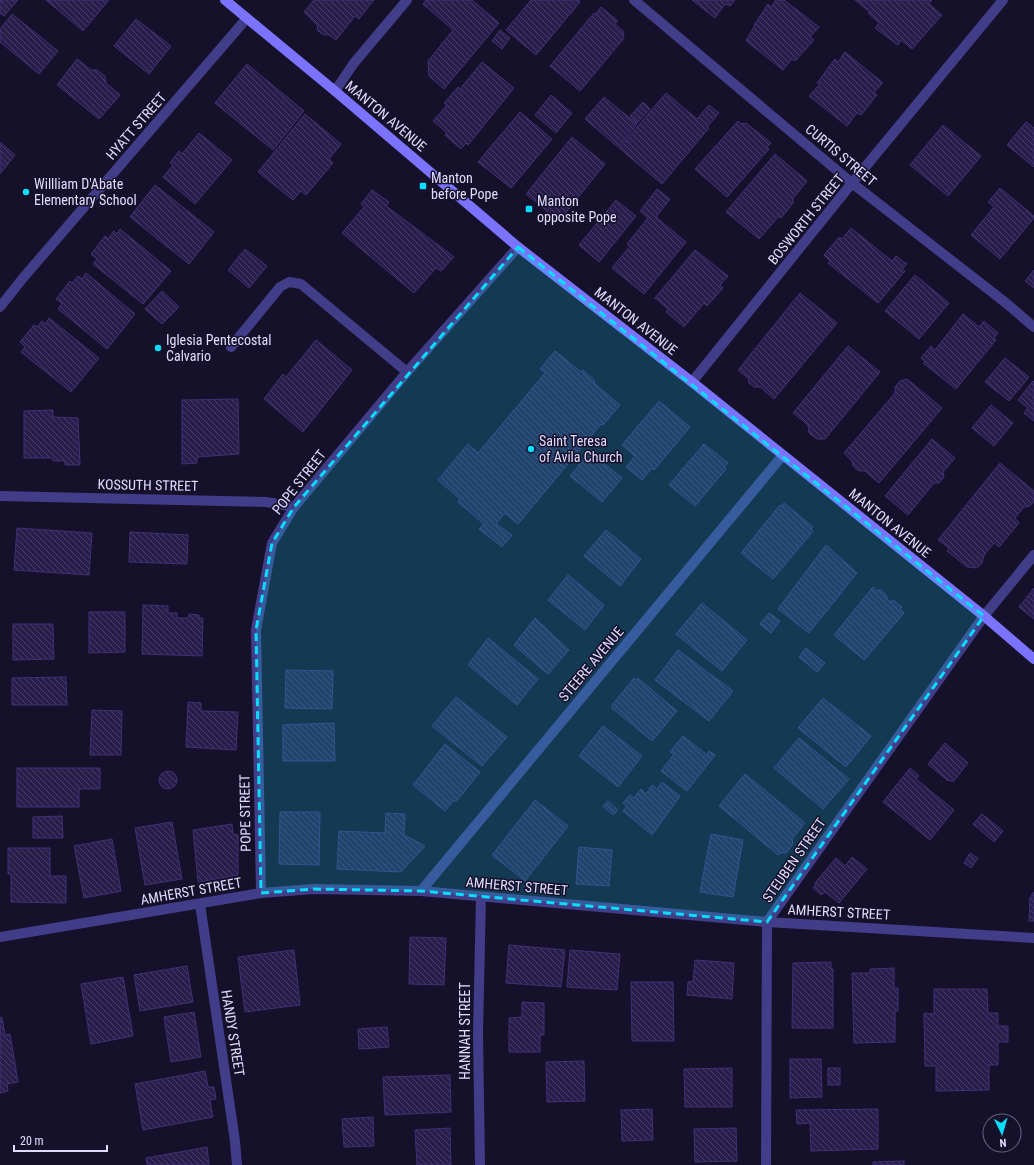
<svg xmlns="http://www.w3.org/2000/svg" width="1034" height="1165" viewBox="0 0 1034 1165" font-family="'Roboto Condensed',sans-serif">
<style>
.building{fill:url(#building-back-hatch);stroke:#403077}
.lines{fill:none;stroke-linecap:round;stroke-linejoin:round}
.service{stroke:#423d88;stroke-width:10}
.minor{stroke:#423d88;stroke-width:10}
.secondary{stroke:#7b73fd;stroke-width:10}
.marked{fill:#0adcfc;fill-opacity:0.2;stroke:#0adcfc;stroke-width:3;stroke-dasharray:8 5;stroke-linejoin:round}
.poi-dot{fill:#0adcfc;stroke:#16112a;stroke-width:1.5}
.labels{text-anchor:middle;stroke-width:3;stroke-linejoin:round;paint-order:stroke}
.street-label{font-size:14px;fill:#e0dbff;stroke:#16112a}
.poi-label{font-size:14px;fill:#e0dbff;stroke:#16112a;text-anchor:start}
</style>
<defs>
<pattern id="building-back-hatch" width="6" height="6" patternUnits="userSpaceOnUse"><rect width="6" height="6" fill="#281d4b"/><path d="M-1 5l2 2M0 0l6 6M5-1l2 2" fill="none" stroke="#473d66"/></pattern>
</defs>
<rect width="100%" height="100%" fill="#16112a"/>
<!-- building -->
<g class="building">
<path d="M0 0H18L4 16 0 13Z"/>
<path d="M46 0H109L83 31Z"/>
<path d="M314 0H374L359 19 355 16 336 40 329 35H324L318 31 317 25 304 12Z"/>
<path d="M426 0H472L499 23 444 89 429 76 428 61 453 30 423 4Z"/>
<path d="M531 0H579L580 2 536 55 506 30Z"/>
<path d="M692 0H735L730 6 725 4 715 18Z"/>
<path d="M776 0H784L819 27 810 37 814 40 795 61 792 59 783 70 746 41 755 25H754L768 4 771 7Z"/>
<path d="M855 0H932L929 4 942 15 912 49 901 40 898 45 875 28 879 23 868 13 870 12Z"/>
<path d="M601 7 618 21 615 24 623 31 624 38 580 91 550 66 594 13 596 14Z"/>
<path d="M12 14 58 51 39 74 0 42V29Z"/>
<path d="M136 19 171 46 149 74 114 46Z"/>
<path d="M500 30 510 38 502 49 492 41Z"/>
<path d="M845 52 883 83 874 92 877 95 861 115 857 113 847 126 809 96 820 84 817 83 835 59 838 62Z"/>
<path d="M77 59 91 70H97L105 76 106 83 120 95 99 119 57 85Z"/>
<path d="M482 62 514 88 468 145 466 143 461 149 445 135 447 133 433 121 447 105 444 103 458 87 460 89Z"/>
<path d="M247 64 304 111 273 150 215 103Z"/>
<path d="M666 93 697 119 709 105 719 113 707 127 709 128 662 184 619 148Z"/>
<path d="M551 95 572 113 556 133 535 115Z"/>
<path d="M604 97 637 124 618 147 585 119Z"/>
<path d="M643 102 650 109 637 123 630 116Z"/>
<path d="M520 112 552 139 511 188 478 162Z"/>
<path d="M305 114 341 144 329 159 333 163 306 195 301 191 293 200 258 172Z"/>
<path d="M738 121 741 124 746 123 771 143 767 147 769 149 727 197 695 169Z"/>
<path d="M1026 122 1034 128V167L1007 145Z"/>
<path d="M943 125 981 156 948 196 910 165Z"/>
<path d="M199 133 232 160 195 204 163 177 173 165 170 163 179 151 182 154Z"/>
<path d="M572 137 605 164 559 221 526 194Z"/>
<path d="M0 142 15 155 0 174Z"/>
<path d="M775 154 807 181 792 200 794 202 781 218 779 216 759 239 726 212Z"/>
<path d="M155 185 214 232 189 264 130 217Z"/>
<path d="M1000 188 1034 216V218L1000 259 971 235 994 207 988 202Z"/>
<path d="M657 189 670 199 656 217 686 242 644 294 612 268 630 246 627 244 648 218 640 211Z"/>
<path d="M372 190 389 202 386 206 454 257 441 271 436 268 414 293 342 233 364 207 361 204Z"/>
<path d="M616 200 636 216 599 262 579 245Z"/>
<path d="M851 228 892 261 896 256 907 264 902 269 905 271 878 303 828 263 830 261 824 255 839 237 842 239Z"/>
<path d="M120 229 171 271 143 304 93 264 97 259 91 254 105 236 108 239 114 231 117 234Z"/>
<path d="M245 249 267 266 249 288 228 270Z"/>
<path d="M695 250 728 276 720 285 723 288 707 306 704 303 684 327 666 312 668 309 655 298Z"/>
<path d="M1034 270V288L1025 281Z"/>
<path d="M86 273 135 314 107 349 58 309 62 303 56 299 70 281 72 283 78 276 82 279Z"/>
<path d="M915 275 949 303 919 339 885 311Z"/>
<path d="M162 291 179 307 162 324 145 309Z"/>
<path d="M800 293 837 323 774 399 760 387H754L749 383 748 378 738 370Z"/>
<path d="M963 314 979 327 984 321 998 333 994 338 996 340 956 389 923 363 925 361 921 358 931 346 935 350Z"/>
<path d="M49 318 99 358 71 392 21 352 25 347 20 342 34 325 37 327 42 321 45 324Z"/>
<path d="M316 340 352 370 303 432 264 399 283 374 286 377Z"/>
<path d="M848 346 880 372 825 439H817L809 433 808 425 793 413Z"/>
<path d="M555 351 581 372 583 370 595 381 594 383 620 405 603 425 601 424 518 524 505 513 496 524 512 535 502 547 479 529 484 524 458 502 460 499 438 480 468 444 478 453 545 373 540 369Z"/>
<path d="M1005 358 1029 377 1009 401 985 382Z"/>
<path d="M907 379 942 408 879 483 865 471H859L853 466 852 461 844 453 895 393V387L900 381Z"/>
<path d="M1033 381 1034 382V421L1024 413 1028 408 1018 400Z"/>
<path d="M238 399 239 454 197 457V463L182 464V400Z"/>
<path d="M659 401 690 427 654 470 652 468 642 480 626 467 635 456 622 445Z"/>
<path d="M991 405 1013 423 994 446 972 428Z"/>
<path d="M53 410V417L78 418 80 465H65V461H53L52 458H24V411Z"/>
<path d="M932 439 955 458 943 472 944 477 939 483H934L908 515 885 496Z"/>
<path d="M704 444 728 463 724 467 726 469 695 506 669 485Z"/>
<path d="M590 452 622 478 602 502 570 476Z"/>
<path d="M1000 463 1034 491V501L1030 506 1024 507 1015 518 1019 523 999 547 994 543 984 555 982 563 977 568 967 567 947 551 949 548 938 540Z"/>
<path d="M784 503 813 527 811 529 813 531 773 579 741 553 780 505 782 506Z"/>
<path d="M17 528 92 533 89 575 14 570Z"/>
<path d="M606 530 641 559 620 586 584 556Z"/>
<path d="M130 532 188 535 187 564 129 562Z"/>
<path d="M826 545 857 573 809 633 778 609Z"/>
<path d="M568 575 604 605 585 630 548 600Z"/>
<path d="M873 587 877 591 880 589 887 596V599L891 602 893 600 902 607 900 609 904 613 864 660 834 635Z"/>
<path d="M1034 588V619L1019 607Z"/>
<path d="M702 603 747 640 722 671 676 634Z"/>
<path d="M143 605 168 606V613H177V618H188L189 614 199 615V618H203L202 656 142 654Z"/>
<path d="M89 612H125V652L89 653Z"/>
<path d="M769 613 780 621 771 633 760 624Z"/>
<path d="M535 618 569 650 548 674 514 645Z"/>
<path d="M13 624H53L54 659 13 660Z"/>
<path d="M488 638 538 679 517 705 468 665Z"/>
<path d="M806 648 825 663 817 672 799 657Z"/>
<path d="M678 650 733 691 709 721 655 680Z"/>
<path d="M286 670 333 671 332 709 285 708Z"/>
<path d="M66 677 67 705H12V678Z"/>
<path d="M634 678 636 680 638 678 677 711 652 741 612 708V705Z"/>
<path d="M456 697 507 737 482 766 432 726Z"/>
<path d="M823 698 871 736 846 767 798 728Z"/>
<path d="M188 702 201 703V711L238 712 236 750 186 747Z"/>
<path d="M92 710 122 711 121 755H90Z"/>
<path d="M334 723 335 761H283V725Z"/>
<path d="M603 726 642 756 618 787 579 756Z"/>
<path d="M683 736 707 755 709 751 715 755 687 791 661 771 674 754 670 752Z"/>
<path d="M799 738 849 779 823 809 774 768Z"/>
<path d="M945 743 968 763 953 782 949 780 948 781 928 764Z"/>
<path d="M445 744 480 772 456 802 454 800 445 811 413 785Z"/>
<path d="M17 768H100V789H79V807H17Z"/>
<path d="M910 768 919 776 916 779 954 810 930 840 883 802Z"/>
<circle cx="168" cy="780" r="9"/>
<path d="M745 774 805 823 792 839 793 844 786 853H780L778 855 719 806Z"/>
<path d="M662 782 680 796 652 835 623 811 627 806 623 803 630 795 634 798 641 789 646 794 652 785 657 789Z"/>
<path d="M535 800 568 826 525 881 492 855Z"/>
<path d="M608 801 618 810 613 815 603 806Z"/>
<path d="M280 812H320L319 865 279 864Z"/>
<path d="M386 813 405 814 404 835 425 846 401 872 337 869 339 831 385 833Z"/>
<path d="M982 814 1003 831 994 842 973 824Z"/>
<path d="M62 816 63 838H33V817Z"/>
<path d="M172 822 182 879 145 885 135 828Z"/>
<path d="M232 824 233 834 238 835V875L198 882 193 830Z"/>
<path d="M711 834 743 840 733 897 700 892Z"/>
<path d="M112 839 121 891 84 898 74 846Z"/>
<path d="M579 847 612 850 609 886 576 884Z"/>
<path d="M8 848H50V876H66V903L11 902V874H8Z"/>
<path d="M970 853 978 858 971 868 964 863Z"/>
<path d="M852 857 867 869 839 903 825 892 821 895 813 888 816 884 815 883 836 858 845 866Z"/>
<path d="M1034 892V921H1029L1030 897Z"/>
<path d="M410 937 446 938 444 985 409 984Z"/>
<path d="M509 945 565 950 561 987 506 983Z"/>
<path d="M294 950 300 1005 245 1012 238 957Z"/>
<path d="M570 950 620 954 617 990 567 987Z"/>
<path d="M695 960 734 963 732 999 687 995 688 982 693 981Z"/>
<path d="M831 962V969H833V1028H792L793 963Z"/>
<path d="M187 966 193 1002 140 1011 134 975Z"/>
<path d="M894 968V988H898V1011H895V1042L854 1043 852 973H870V969Z"/>
<path d="M123 977 133 1036 91 1044 81 984Z"/>
<path d="M631 982H673L674 1041H632Z"/>
<path d="M934 989H987L988 1013H998V1026H1008V1042H998V1065H989V1090L936 1091V1066H925L924 1013 934 1014Z"/>
<path d="M522 1002 544 1003V1035H540V1052H509V1018L522 1017Z"/>
<path d="M194 1012 201 1057 171 1062 164 1017Z"/>
<path d="M2 1017 5 1035 10 1034 18 1082 7 1084 8 1091 0 1093V1018Z"/>
<path d="M387 1027 389 1047 359 1049 358 1029Z"/>
<path d="M790 1059H821L822 1097 790 1098Z"/>
<path d="M584 1061 585 1101 547 1102 546 1062Z"/>
<path d="M732 1068V1107H685L684 1069Z"/>
<rect x="828" y="1068" width="12" height="17"/>
<path d="M205 1071 208 1087H214L216 1099 210 1100 213 1117 143 1130 135 1084Z"/>
<path d="M450 1075 451 1112 385 1115 383 1077Z"/>
<path d="M652 1109 653 1140 622 1141 621 1110Z"/>
<path d="M878 1109V1149L811 1151 810 1123 797 1124 796 1110Z"/>
<path d="M373 1117 374 1146 344 1147 342 1119Z"/>
<path d="M450 1128 451 1165H417L415 1130Z"/>
<path d="M736 1128 737 1161 695 1162 694 1129Z"/>
<path d="M207 1147 209 1165H147L146 1158Z"/>
<path d="M904 1161V1165H873V1162Z"/>
</g>
<g class="lines">
<!-- service -->
<path class="service" d="M231 347 280 287 289 282 301 284 407 372"/>
<!-- minor -->
<g class="minor">
<path d="M634 0 852 183 1006 303 1034 327"/>
<path d="M335 91 354 63 407 0"/>
<path d="M0 307 23 278 247 18"/>
<path d="M692 382 852 183 1003 0"/>
<path d="M0 496 266 502 294 507"/>
<path d="M421 891 783 455"/>
<path d="M261 893 256 630 272 543 294 507 407 372 518 247"/>
<path d="M200 904 235 1141 237 1165"/>
<path d="M0 937 261 893 314 889 421 891 767 922 1034 938"/>
<path d="M480 1165 478 1033 481 897"/>
<path d="M766 1165 767 922 984 616 1034 555"/>
</g>
<!-- secondary -->
<path class="secondary" d="M225 0 335 91 518 247 692 382 984 616 1034 659"/>
</g>
<!-- marked area -->
<path class="marked" d="M518 247 984 616 767 922 421 891 314 889 261 893 256 630 272 543 294 507Z"/>
<!-- markers -->
<g class="poi-dot">
<rect x="419" y="182" width="8" height="8" rx="2"/>
<circle cx="26" cy="192" r="4"/>
<rect x="525" y="205" width="8" height="8" rx="2"/>
<circle cx="158" cy="348" r="4"/>
<circle cx="531" cy="449" r="4"/>
</g>
<g class="labels">
<!-- street labels -->
<g class="street-label">
<text transform="translate(386 116) rotate(40)" y="5">MANTON AVENUE</text>
<text transform="translate(136 126) rotate(-49)" y="5">HYATT STREET</text>
<text transform="translate(841 155) rotate(40)" y="5">CURTIS STREET</text>
<text transform="translate(806 219) rotate(-51)" y="5">BOSWORTH STREET</text>
<text transform="translate(636 321) rotate(38)" y="5">MANTON AVENUE</text>
<text transform="translate(299 482) rotate(-52)" y="5">POPE STREET</text>
<text transform="translate(148 485) rotate(1)" y="5">KOSSUTH STREET</text>
<text transform="translate(890 523) rotate(39)" y="5">MANTON AVENUE</text>
<text transform="translate(591 664) rotate(-50)" y="5">STEERE AVENUE</text>
<text transform="translate(245 813) rotate(-91)" y="5">POPE STREET</text>
<text transform="translate(794 860) rotate(-55)" y="5">STEUBEN STREET</text>
<text transform="translate(517 886) rotate(5)" y="5">AMHERST STREET</text>
<text transform="translate(191 891) rotate(-10)" y="5">AMHERST STREET</text>
<text transform="translate(839 912) rotate(3)" y="5">AMHERST STREET</text>
<text transform="translate(465 1031) rotate(-90)" y="5">HANNAH STREET</text>
<text transform="translate(233 1033) rotate(81)" y="5">HANDY STREET</text>
</g>
<!-- poi labels -->
<g class="poi-label">
<text x="431" y="183">Manton<tspan x="431" dy="16">before Pope</tspan></text>
<text x="34" y="189">Willliam D'Abate<tspan x="34" dy="16">Elementary School</tspan></text>
<text x="537" y="206">Manton<tspan x="537" dy="16">opposite Pope</tspan></text>
<text x="166" y="345">Iglesia Pentecostal<tspan x="166" dy="16">Calvario</tspan></text>
<text x="539" y="446">Saint Teresa<tspan x="539" dy="16">of Avila Church</tspan></text>
</g>
</g>
<!-- north arrow -->
<g transform="translate(1002 1133) rotate(175)"><circle r="19" fill="#16112a" stroke="#67627f"/>
<path d="M0-3L7 15L0 10L-7 15Z" fill="#0adcfc"/>
<text y="-6" font-size="11" font-weight="bold" text-anchor="middle" fill="#e0dbff">N</text>
</g>
<!-- scale -->
<path d="M14 1145v6h93v-6" fill="none" stroke="#e0dbff" stroke-width="2"/>
<text x="20" y="1145" font-size="12" fill="#e0dbff" stroke="#16112a" stroke-width="3" paint-order="stroke">20 m</text>
</svg>
